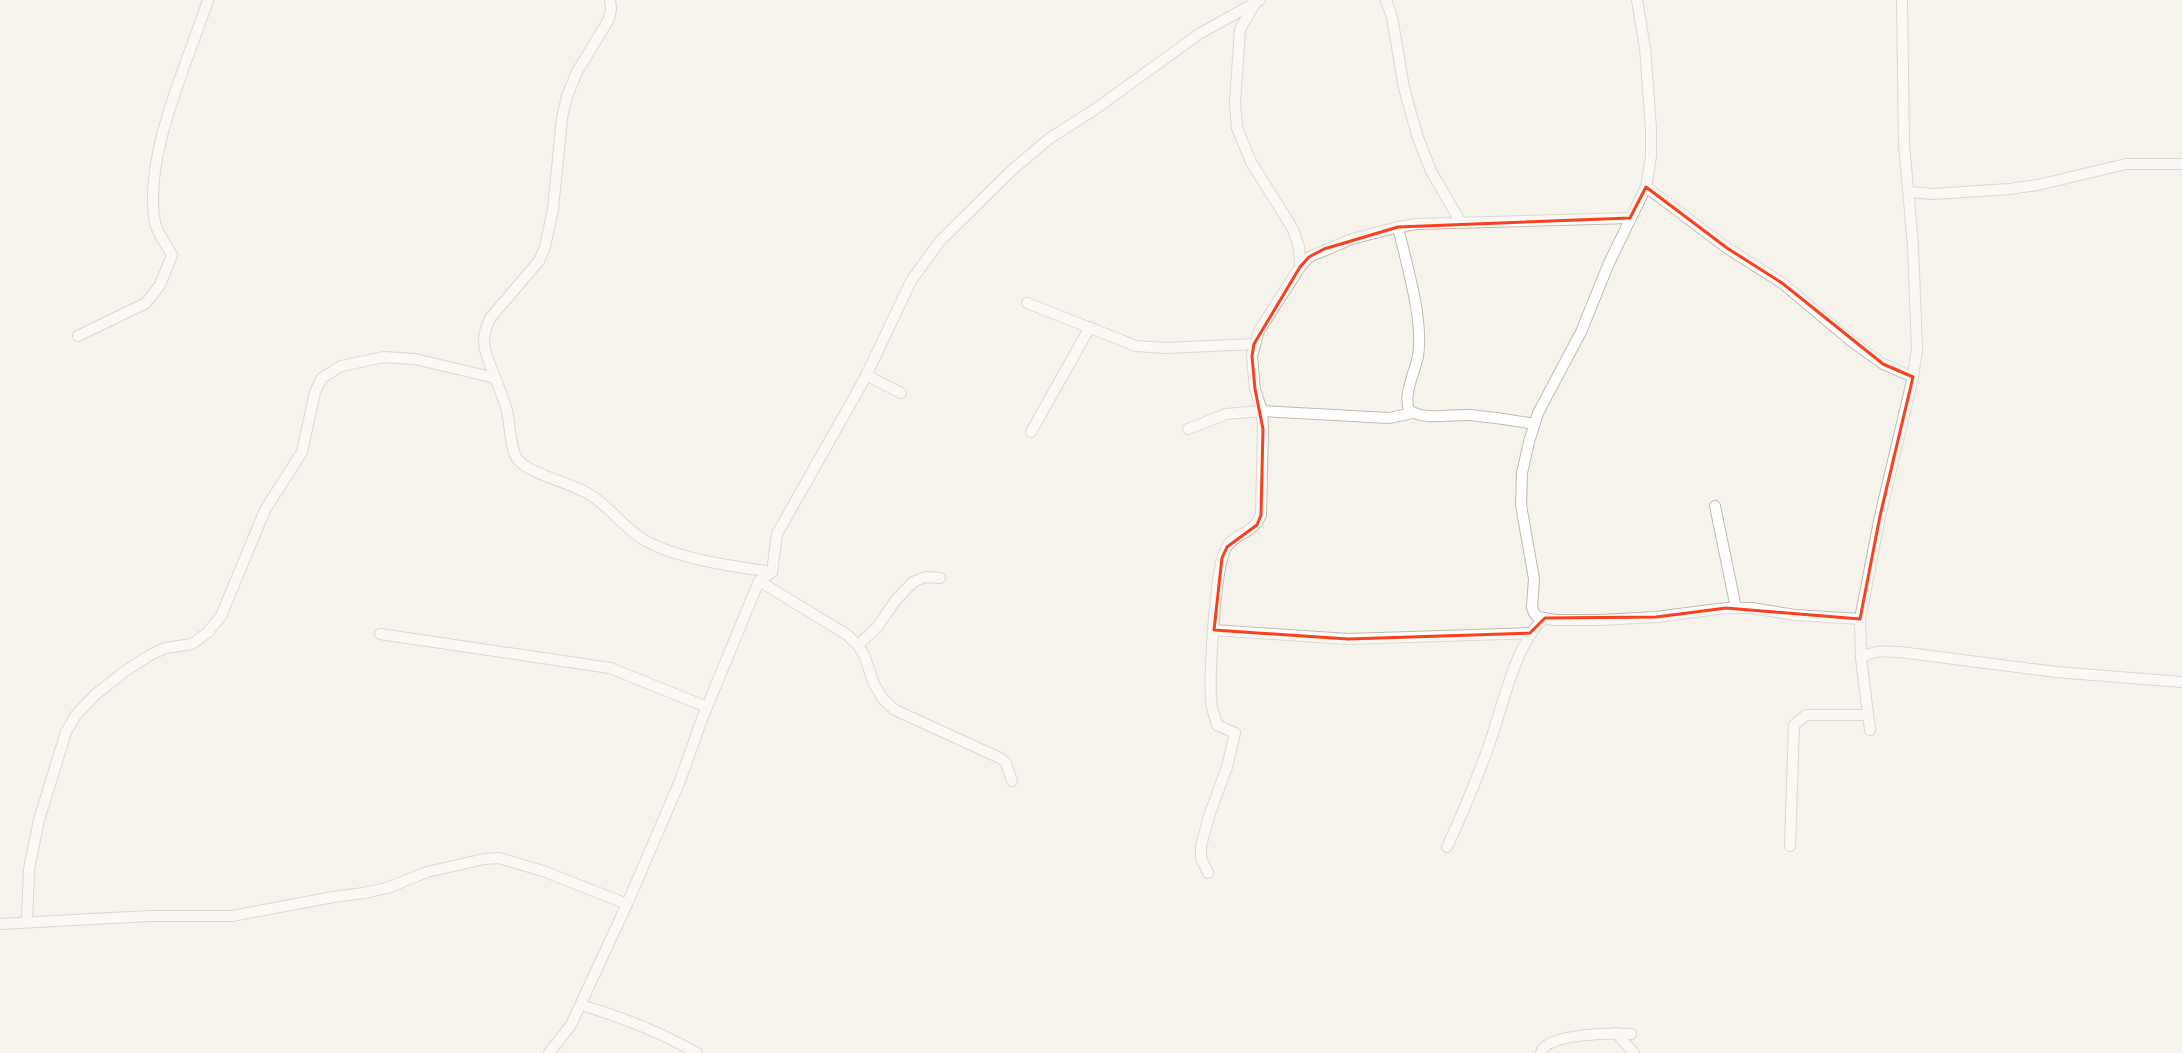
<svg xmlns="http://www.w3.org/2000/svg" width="2182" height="1053" viewBox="0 0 2182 1053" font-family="'Exo 2',sans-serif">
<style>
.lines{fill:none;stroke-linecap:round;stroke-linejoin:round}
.minor-casing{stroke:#c2bbae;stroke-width:12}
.minor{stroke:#fff;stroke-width:10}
.marked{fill:none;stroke:#fc3f1d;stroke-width:3;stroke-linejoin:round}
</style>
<rect width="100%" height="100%" fill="#f6f3ec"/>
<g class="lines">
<!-- minor casing -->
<g class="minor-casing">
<g id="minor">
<path d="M610 0 611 9 609 19 577 72 567 96 562 118 553 209 545 247 539 261 491 317C476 343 489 360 498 385 501 394 505 402 507 411 510 424 510 452 519 461 531 474 570 483 587 493 609 505 621 525 641 538 674 559 733 566 772 572"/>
<path d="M1386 0 1392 17 1404 88 1417 135 1431 171 1460 221"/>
<path d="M1637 0 1645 48 1651 128V156L1646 187 1609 263 1581 332 1538 413 1529 442 1522 473 1521 505 1534 579 1532 607 1534 613 1538 617 1555 620H1600L1656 617 1726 608H1752L1795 615 1860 619"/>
<path d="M1256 2 1240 29 1235 102 1237 128 1251 162 1293 229 1299 247 1300 267"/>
<path d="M1646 187 1727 248 1782 283 1851 341 1883 364 1913 377"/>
<path d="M1910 192 1933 194 2009 189 2038 185 2126 164H2182"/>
<path d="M1398 227C1406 263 1424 320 1418 356 1415 372 1403 394 1409 410 1424 421 1452 414 1470 415 1491 417 1513 420 1534 424"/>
<path d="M1027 303 1136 346 1166 348 1254 344"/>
<path d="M78 336 146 303 160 285 172 255C167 245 157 233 155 223 143 155 187 65 208 0"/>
<path d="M866 375 901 393"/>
<path d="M1188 429 1226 414 1262 411 1389 418 1413 413"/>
<path d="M1031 432 1090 327"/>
<path d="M1715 506 1736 608"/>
<path d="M759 581 846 634 858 645 864 655 874 684 883 699 895 710 1000 758 1006 763 1012 781"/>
<path d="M1214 630 1348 639 1530 633"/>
<path d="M380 634 610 668 707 707"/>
<path d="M858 645 878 626 895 601 913 582 925 577 940 578"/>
<path d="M1861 658C1873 650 1886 651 1900 652L2056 672 2182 682"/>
<path d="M1870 730 1861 658 1860 619 1880 516 1913 377 1917 349 1913 246 1904 144 1902 0"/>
<path d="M1790 846 1794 725 1806 715H1868"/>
<path d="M1447 847C1462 815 1476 781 1488 748 1501 713 1516 639 1545 618"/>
<path d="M1208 873 1201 858V846L1209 816 1227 767 1235 733 1217 725C1216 719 1213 713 1212 707 1208 683 1215 567 1226 548 1235 532 1252 536 1261 515L1263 429 1262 411 1255 389 1252 356 1259 331 1300 267 1309 257 1352 239 1398 227 1416 224 1630 218"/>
<path d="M27 921 29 869 39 820 66 732 76 715 96 694 124 672 150 655 165 648 192 644 208 632 221 616 265 510 302 452 315 392 322 378 341 366 384 357 415 359 495 378"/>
<path d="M0 924 149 916H232L333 897 364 893 387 888 427 872 484 859 499 858 543 871 627 904"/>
<path d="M581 1005C622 1017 660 1032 697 1053"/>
<path d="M1616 1033 1634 1053"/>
<path d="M549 1053 571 1025 627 904 680 781 702 719 759 581 772 572 777 534 865 378 911 281 940 241 1012 170 1050 138 1094 110 1199 34 1260 0"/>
<path d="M1541 1053C1545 1033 1614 1033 1631 1034"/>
</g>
</g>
<!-- minor -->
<use href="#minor" class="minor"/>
</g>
<!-- marked area -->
<path d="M0 0H2182V1053H0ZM1646 187 1727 248 1782 283 1883 364 1913 377 1880 516 1860 619 1726 608 1656 617 1545 618 1530 633 1348 639 1214 630 1222 558 1227 547 1257 525 1261 515 1263 429 1255 389 1252 356 1254 344 1300 267 1309 257 1324 249 1398 227 1630 218Z" fill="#f6f3ec" fill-opacity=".55" fill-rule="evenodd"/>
<path class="marked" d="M1646 187 1727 248 1782 283 1883 364 1913 377 1880 516 1860 619 1726 608 1656 617 1545 618 1530 633 1348 639 1214 630 1222 558 1227 547 1257 525 1261 515 1263 429 1255 389 1252 356 1254 344 1300 267 1309 257 1324 249 1398 227 1630 218Z"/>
</svg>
